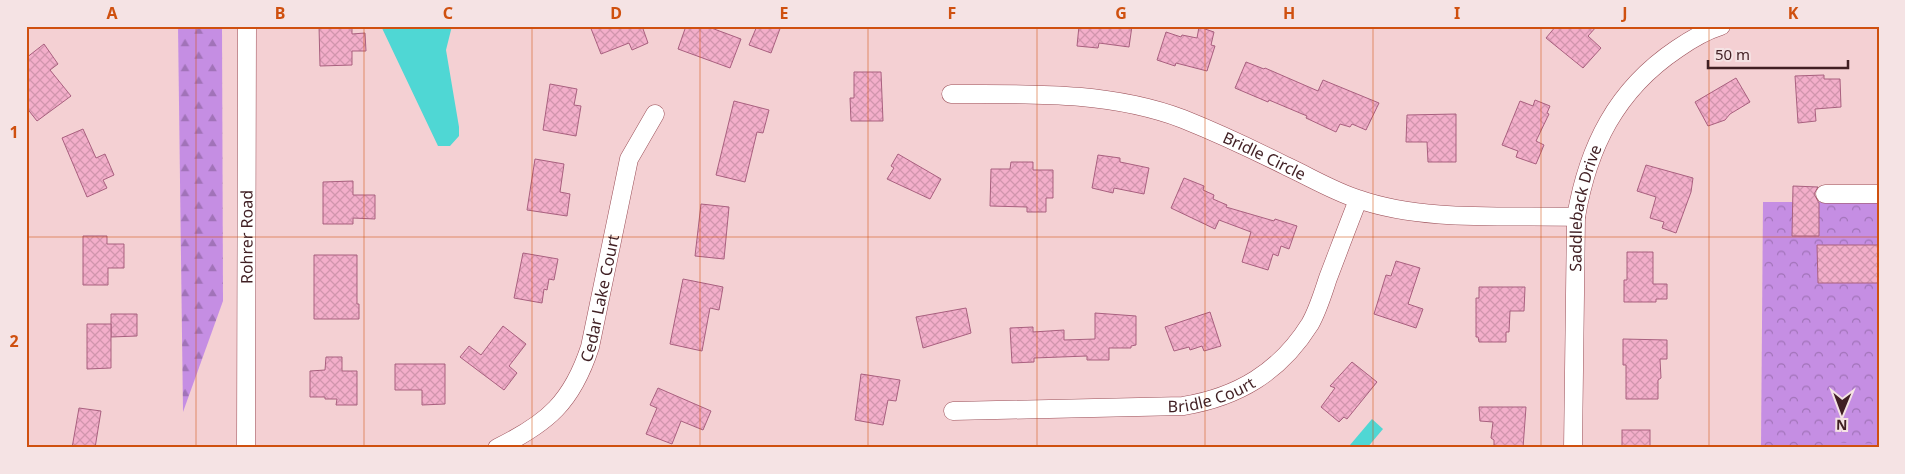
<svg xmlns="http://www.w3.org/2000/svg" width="1905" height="474" viewBox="0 0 1905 474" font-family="'Noto Sans',sans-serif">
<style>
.forest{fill:url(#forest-firs)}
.park{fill:url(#park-crowns)}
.garden{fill:#c58ee3}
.water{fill:#4fd7d4}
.building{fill:url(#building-cross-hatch);stroke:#a9607f}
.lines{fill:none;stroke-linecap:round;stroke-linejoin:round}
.minor-casing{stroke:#9a4e57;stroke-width:19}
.minor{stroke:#fff;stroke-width:18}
.grid{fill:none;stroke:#cf500f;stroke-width:1;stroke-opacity:0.55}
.labels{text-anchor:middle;stroke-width:4;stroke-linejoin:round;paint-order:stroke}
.street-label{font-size:16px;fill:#401f23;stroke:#f5e3e4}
.neatline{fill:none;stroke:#cf500f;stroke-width:2}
.grid-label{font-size:16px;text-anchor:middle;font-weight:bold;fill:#cf500f}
</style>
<defs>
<pattern id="forest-firs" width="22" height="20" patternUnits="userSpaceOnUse" patternTransform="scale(1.25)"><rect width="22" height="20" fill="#c58ee3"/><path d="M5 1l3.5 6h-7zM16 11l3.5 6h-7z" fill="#a173b8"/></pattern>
<pattern id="park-crowns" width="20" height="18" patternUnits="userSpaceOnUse" patternTransform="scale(1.25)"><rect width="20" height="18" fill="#c58ee3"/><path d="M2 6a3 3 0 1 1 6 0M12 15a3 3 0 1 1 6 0" fill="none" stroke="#a173b8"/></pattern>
<pattern id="building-cross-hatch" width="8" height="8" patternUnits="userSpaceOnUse" patternTransform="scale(1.25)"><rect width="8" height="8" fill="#f3aeca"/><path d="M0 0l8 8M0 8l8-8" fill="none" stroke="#d195ad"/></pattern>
</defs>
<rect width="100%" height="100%" fill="#f4d0d3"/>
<!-- forest -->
<path class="forest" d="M178 26H222L223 301 183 412Z"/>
<!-- park -->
<path class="park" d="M1763 202H1879V448H1761Z"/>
<!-- garden -->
<path class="garden" d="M1825 442 1879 444V448H1820Z"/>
<!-- water -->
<g class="water">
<path d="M381 26H452L446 50 459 127V136L450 146H438Z"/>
<path d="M1372 419 1383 429 1367 448H1353L1350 445Z"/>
</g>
<!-- building -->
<g class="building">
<path d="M319 26H352V34L365 33 366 51H352V65L320 66Z"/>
<path d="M590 26H642L648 43 632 50 629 43 601 54Z"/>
<path d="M686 26H706L741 39 730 68 678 49Z"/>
<path d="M757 26H781L771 53 749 45Z"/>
<path d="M1079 26H1132L1129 47 1099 43 1098 48 1077 46Z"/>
<path d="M1556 26H1597L1588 36 1601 48 1583 68 1546 38Z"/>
<path d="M1199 27 1214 32 1211 45 1215 46 1207 71 1176 63 1175 66 1157 60 1166 32 1181 37 1182 35 1197 38Z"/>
<path d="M44 44 58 64 50 70 71 96 37 121 26 107V58Z"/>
<path d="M1246 62 1264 69 1265 68 1318 91 1323 80 1379 103 1366 130 1352 124 1350 127 1340 124 1336 132 1306 118 1307 116 1269 100 1268 102 1235 88Z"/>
<path d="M854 72H881L883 121H851L850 98H854Z"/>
<path d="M1824 75V79H1840L1841 107 1815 109 1816 121 1798 123 1795 76Z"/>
<path d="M1736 78 1750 102 1730 114 1725 120 1708 126 1695 102Z"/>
<path d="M550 84 577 89 574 105 581 106 576 136 543 130Z"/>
<path d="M1535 100 1550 106 1547 113 1549 114 1536 141 1544 145 1536 164 1516 157 1518 151 1502 145 1520 101 1533 106Z"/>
<path d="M734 101 769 110 763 133 757 132 745 182 716 175Z"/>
<path d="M1456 114V162H1428L1427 142H1406L1407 115Z"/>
<path d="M83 129 96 158 105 154 114 175 103 180 107 188 87 197 62 138Z"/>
<path d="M898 154 941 179 930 199 887 179 894 168 891 166Z"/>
<path d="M1098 155 1120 158V162L1149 168 1144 194 1114 188 1113 193 1092 188Z"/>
<path d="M535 159 564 164 560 192 570 194 567 216 527 210Z"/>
<path d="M1011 162H1033V170H1053V198H1046V212H1027V207L990 206 991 169H1010Z"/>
<path d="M1646 165 1693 178 1691 192 1676 233 1662 228 1664 222 1650 218 1656 197 1637 191Z"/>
<path d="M1184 178 1204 186 1203 190 1214 195 1213 199 1227 205 1226 207 1274 221 1275 219 1297 226 1289 249 1281 246 1278 256 1273 254 1268 270 1242 262 1251 232 1219 220 1215 229 1171 208Z"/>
<path d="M353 181V195H375V219L353 218V224H323V182Z"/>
<path d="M1793 186 1818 187 1814 194 1819 203V236H1792Z"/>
<path d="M701 204 729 207 724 259 695 256Z"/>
<path d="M83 236H107V244H124V268H108V285H83Z"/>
<path d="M1817 245H1879V283H1818Z"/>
<path d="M1627 252H1653V284H1667V299H1656V302H1624V280H1627Z"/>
<path d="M523 253 558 259 554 280 549 279 547 290 544 289 542 303 514 298Z"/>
<path d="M314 255H357V304H359V319H314Z"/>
<path d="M1396 261 1420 268 1408 304 1423 309 1416 328 1374 314 1386 275 1391 276Z"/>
<path d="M683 279 723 287 719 310 710 308 702 351 670 344Z"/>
<path d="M1479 287H1525L1524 311H1510L1509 332H1506V342H1479L1478 337H1476V298H1479Z"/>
<path d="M966 308 971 333 923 348 916 317Z"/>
<path d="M1210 312 1221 346 1204 351 1202 346 1190 350 1189 347 1174 351 1165 327Z"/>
<path d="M1095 313 1136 316V345L1131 346V348H1109V360H1087V356L1034 358V362L1012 363 1010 328 1033 327V332L1064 330V340L1095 339Z"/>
<path d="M111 314H137V336L111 337Z"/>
<path d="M87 324H111V368L87 369Z"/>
<path d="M503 326 526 344 509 366 517 373 504 390 460 357 469 346 481 355Z"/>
<path d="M1623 339 1667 340V359H1660L1661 378 1658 380V399H1626V365H1623Z"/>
<path d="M326 357H342V371H357V405H336L337 399H325V397H310V371L325 370Z"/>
<path d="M1352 362 1377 382 1347 419 1344 417 1339 422 1321 407 1335 388 1330 386Z"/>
<path d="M395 364H445V404L422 405V390H395Z"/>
<path d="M861 374 900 380 896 401 888 400 883 425 855 420Z"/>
<path d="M658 388 711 411 703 430 681 421 672 444 646 434 657 408 650 405Z"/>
<path d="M1479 407H1526L1523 448H1494V440L1491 438 1493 422 1480 421Z"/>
<path d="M79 408 101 411 95 448H72Z"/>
<rect x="1622" y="430" width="28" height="18"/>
</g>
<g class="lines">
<!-- minor casing -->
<g class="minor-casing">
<g id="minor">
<path id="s1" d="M951 94C1029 94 1109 91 1183 119 1218 133 1252 149 1286 166 1310 177 1333 191 1358 199 1423 222 1507 215 1576 217"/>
<path d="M1825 194H1879"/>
<path id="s2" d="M953 411 1183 406C1238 397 1280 372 1310 324 1318 310 1323 293 1328 278 1338 252 1348 225 1358 200"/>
<path id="s3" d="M246 448 247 26"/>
<path id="s4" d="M497 448C548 423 572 402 590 347L629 159 655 114"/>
<path id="s5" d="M1573 448 1576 217C1588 147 1616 90 1677 49 1690 40 1705 31 1721 26"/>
</g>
</g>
<!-- minor -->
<use href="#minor" class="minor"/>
</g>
<!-- grid -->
<path class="grid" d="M196 26V448M364 26V448M532 26V448M700 26V448M868 26V448M1037 26V448M1205 26V448M1373 26V448M1541 26V448M1709 26V448M26 237H1879"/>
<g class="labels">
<!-- street labels -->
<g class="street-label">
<text dy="6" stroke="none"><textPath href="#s1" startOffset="324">Bridle Circle</textPath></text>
<text dy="6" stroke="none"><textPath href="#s5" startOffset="241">Saddleback Drive</textPath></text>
<text dy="6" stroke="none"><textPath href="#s3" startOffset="211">Rohrer Road</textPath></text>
<text dy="6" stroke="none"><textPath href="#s4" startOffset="192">Cedar Lake Court</textPath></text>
<text dy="6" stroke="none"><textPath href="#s2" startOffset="260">Bridle Court</textPath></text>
</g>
</g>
<!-- border -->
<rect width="1905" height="474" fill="none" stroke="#f5e3e4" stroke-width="55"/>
<!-- north arrow -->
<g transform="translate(1842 412) rotate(181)" stroke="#f5e3e4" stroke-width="4" paint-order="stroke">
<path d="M0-4L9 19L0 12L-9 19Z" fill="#401f23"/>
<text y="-8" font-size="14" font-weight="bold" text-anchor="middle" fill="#401f23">N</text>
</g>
<!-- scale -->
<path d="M1708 60v8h140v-8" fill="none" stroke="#401f23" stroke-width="2.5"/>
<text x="1715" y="60" font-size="15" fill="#401f23" stroke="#f5e3e4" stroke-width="4" paint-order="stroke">50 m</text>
<rect x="28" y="28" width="1850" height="418" class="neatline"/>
<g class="grid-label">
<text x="112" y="19">A</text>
<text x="280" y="19">B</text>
<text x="448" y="19">C</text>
<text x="616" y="19">D</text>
<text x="784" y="19">E</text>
<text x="952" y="19">F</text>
<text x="1121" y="19">G</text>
<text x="1289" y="19">H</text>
<text x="1457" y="19">I</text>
<text x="1625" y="19">J</text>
<text x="1793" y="19">K</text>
<text x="14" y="138">1</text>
<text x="14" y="347">2</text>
</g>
</svg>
